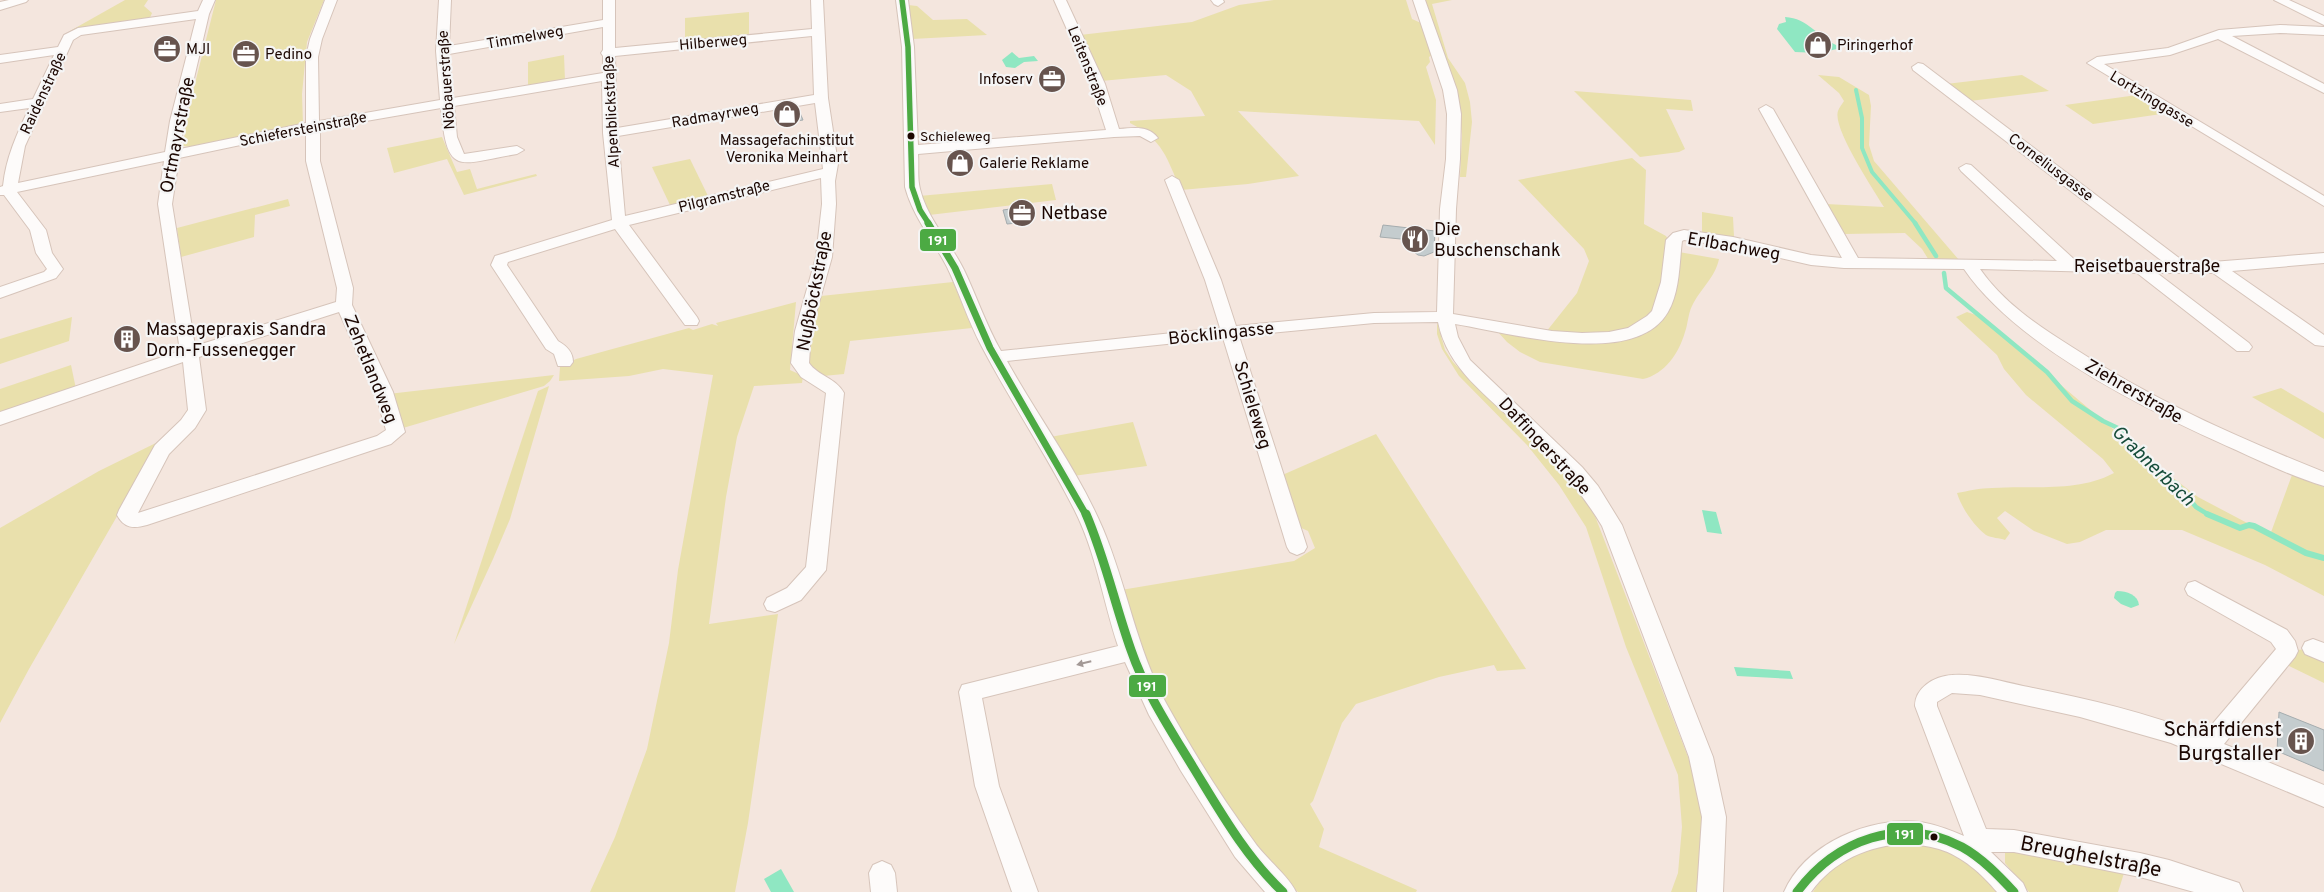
<svg xmlns="http://www.w3.org/2000/svg" width="2324" height="892" viewBox="0 0 2324 892" font-family="Overpass,sans-serif">
<style>
.green{fill:#e9e0ac}
.water{fill:#8fe7c2}
.lines{fill:none;stroke-linecap:round;stroke-linejoin:round}
.stream-far2{stroke:#8fe7c2;stroke-width:4}
.stream-far1{stroke:#8fe7c2;stroke-width:4.5}
.stream{stroke:#8fe7c2;stroke-width:6}
.building{fill:#c4ccce;stroke:#a5acae}
.minor-casing{stroke:#d6c4ba;stroke-width:2}
.minor{fill:#fdfbfa;fill-rule:evenodd}
.bus-1-far2-casing{stroke:#f5f5f5;stroke-width:8}
.bus-1-far1-casing{stroke:#f5f5f5;stroke-width:11}
.bus-1-casing{stroke:#f5f5f5;stroke-width:12}
.bus-1-far2{stroke:#4caa43;stroke-width:5.5}
.bus-1-far1{stroke:#4caa43;stroke-width:7}
.bus-1{stroke:#4caa43;stroke-width:9}
.oneway{fill:#a39996}
.bus-dot{fill:#1b0601;stroke:#f5f5f5;stroke-width:2}
.labels{text-anchor:middle;stroke-width:4.5;stroke-linejoin:round;paint-order:stroke}
.far-bus-label{font-size:14px;fill:#1b0601;stroke:#f5f5f5;text-anchor:start}
.far-street-label{font-size:15px;fill:#1b0601;stroke:#f5f5f5}
.far-poi-label{font-size:15px;fill:#1b0601;stroke:#f5f5f5;text-anchor:start}
.street-label{font-size:18px;fill:#1b0601;stroke:#f5f5f5}
.poi-label{font-size:18px;fill:#1b0601;stroke:#f5f5f5;text-anchor:start}
.water-label{font-size:19px;font-style:italic;fill:#174d3a;stroke:#f5f5f5}
.near-poi-label{font-size:21px;fill:#1b0601;stroke:#f5f5f5;text-anchor:end}
.near-street-label{font-size:21px;fill:#1b0601;stroke:#f5f5f5}
.line-badge{stroke:#f5f5f5;stroke-width:2}
.badge-label{font-size:14px;text-anchor:middle;font-weight:bold;fill:#fff}
</style>
<rect width="100%" height="100%" fill="#f4e6de"/>
<!-- green -->
<g class="green">
<path d="M125 0H148L144 6 152 13 149 20 70 31Z"/>
<path d="M216 0H324L307 42 302 94 303 124 191 147 183 146 188 111Z"/>
<path d="M1274 0H1406L1412 19 1421 23 1432 55 1429 57 1430 62 1426 67 1436 100 1435 145 1419 121 1238 111 1299 176 1248 184 1181 190C1166 157 1164 141 1130 123V121L1205 116 1191 91 1166 75 1101 81 1080 35 1192 22 1239 5Z"/>
<path d="M1424 0H1452L1432 4 1448 58 1465 83 1470 102 1472 122 1466 177H1460L1462 135 1460 114Z"/>
<path d="M908 5 917 6 933 20 967 19 987 35 912 39Z"/>
<path d="M749 12V37L685 43V18Z"/>
<path d="M564 55 565 81 528 87V62Z"/>
<path d="M1818 75 1839 77 1869 95 1871 106 1869 145 1874 161 1959 260 1930 262 1922 249 1905 233 1844 234 1826 204 1884 207C1874 190 1832 128 1838 111 1839 108 1842 104 1844 101L1839 93Z"/>
<path d="M2022 75 2049 91 1970 101 1946 84Z"/>
<path d="M1574 91 1691 100 1693 111 1666 109 1685 149 1679 152 1640 157Z"/>
<path d="M2137 95 2162 110 2159 111 2163 113H2168L2093 124 2065 105Z"/>
<path d="M442 137 457 172 470 169 477 189 536 174 537 176 464 195 447 159 394 173 387 148Z"/>
<path d="M1632 158 1646 170 1644 224 1666 236 1669 241C1666 260 1665 284 1659 302 1644 343 1578 334 1546 332L1577 293 1589 261 1584 249 1518 180Z"/>
<path d="M690 159 708 196 670 205 652 167Z"/>
<path d="M1052 184 1056 200 929 215 919 196Z"/>
<path d="M288 199 290 206 255 215 254 237 181 257 177 228Z"/>
<path d="M1702 212 1733 217 1734 237 1702 232Z"/>
<path d="M1679 252 1719 259C1715 278 1700 289 1692 306 1688 314 1688 324 1685 332 1679 353 1665 374 1643 379L1540 362 1520 352 1507 342 1497 331 1572 342 1655 325Z"/>
<path d="M953 282 972 328 850 341 844 374 823 376 807 366 809 331 821 296Z"/>
<path d="M796 302 790 370 803 376 802 383 754 386 737 437 726 497 709 624 778 614 748 823 735 892H590L615 837 647 749 669 643 678 570 713 375 663 369 629 376 559 381 560 367 576 359 689 328 693 330 712 324 718 326 716 323Z"/>
<path d="M1967 312 1979 316 2151 461 2198 497 2270 535 2292 475 2324 487V596L2265 565 2182 530H2106L2080 542 2067 544 2034 531 2005 511 1997 518 2010 533 2005 540C2000 538 1991 538 1986 535 1974 526 1961 507 1957 493 1968 491 1980 488 1992 488 2032 485 2077 493 2114 473L2103 459 2026 395 2004 369 1997 355 1956 317Z"/>
<path d="M72 317 69 341 0 364V339Z"/>
<path d="M1437 322 1445 350 1453 362C1501 414 1559 454 1595 516L1688 757C1693 774 1700 792 1702 810 1704 837 1699 865 1696 892H1671L1678 873 1682 827 1678 775 1626 647 1586 527 1559 485 1527 445 1459 376 1442 349 1437 334Z"/>
<path d="M71 365 76 389 0 416V389Z"/>
<path d="M554 375 550 381 544 386 403 428 388 394Z"/>
<path d="M549 386 510 519 493 559 454 644 538 391Z"/>
<path d="M2281 388 2324 413V439L2252 397Z"/>
<path d="M1133 422 1147 466 1073 476 1050 437Z"/>
<path d="M1376 434 1526 669 1497 671 1494 665 1439 677 1356 704 1342 723 1313 801 1310 804 1324 829 1319 847 1417 890 1416 892H1298L1271 868 1213 786 1166 704 1141 650 1121 590 1294 561 1315 548 1308 531 1297 526 1280 476Z"/>
<path d="M166 438 150 459 29 669 0 723V528L99 471Z"/>
<path d="M2308 649 2324 655V683L2285 664 2297 650Z"/>
<path d="M1926 842 1957 851 2005 892H1813C1837 850 1881 843 1926 842Z"/>
<path d="M2016 850 2125 870 2118 892H2029L2005 863V853Z"/>
</g>
<!-- water -->
<g class="water">
<path d="M1785 17C1808 18 1819 38 1838 46L1837 49 1819 53 1795 52 1777 29 1779 24 1786 22Z"/>
<path d="M1012 52 1019 58 1034 56 1038 61 1024 62 1015 68 1006 67 1002 60Z"/>
<path d="M1702 510 1716 512 1722 534 1707 532Z"/>
<path d="M2117 591C2127 591 2138 595 2139 605L2131 608 2121 604 2114 598 2115 593Z"/>
<path d="M1734 667 1790 671 1793 679 1737 676Z"/>
<path d="M781 869 794 892H771L764 879Z"/>
</g>
<g class="lines">
<!-- stream-far2 -->
<path class="stream-far2" d="M1856 90 1862 118V148L1872 172 1916 224"/>
<!-- stream-far1 -->
<g class="stream-far1">
<path d="M1915 223 1936 256"/>
<path d="M1944 273 1946 288 2047 372 2072 401 2103 421 2120 429 2124 436 2139 448 2148 461 2159 469 2168 480 2176 483 2196 507 2209 515"/>
</g>
<!-- stream -->
<path class="stream" d="M2207 514 2240 528 2249 525 2254 526 2306 553 2324 558"/>
</g>
<!-- building -->
<g class="building">
<path d="M798 108 803 120 784 123 779 111Z"/>
<path d="M957 153 967 155 970 171 952 173 950 154Z"/>
<path d="M1024 207 1028 222 1007 224 1003 210Z"/>
<path d="M1383 225 1435 231 1434 252 1424 256 1418 255 1410 249 1411 240 1380 237Z"/>
<path d="M2279 712 2324 730V771L2277 751Z"/>
</g>
<g class="lines">
<!-- minor casing -->
<g class="minor-casing">
<g id="minor">
<path d="M9 0H28L26 2 0 10V2Z"/>
<path d="M203 0H215L209 14 184 121 180 149 306 123V57L310 39 325 0H337L322 39 318 57 319 121 440 100 436 51 439 0H451L449 46 603 20V0H615V48L812 29 811 0H823L828 98 838 164 835 181 836 204 832 257 811 331 809 363C818 376 836 378 844 393L826 570 801 600 775 612 767 610 764 604 767 598 787 588 806 567 826 393 801 377 791 363 795 331 816 257 822 204 821 178 629 225 697 317 699 321 697 325H685L615 229 508 262 507 265 558 341C567 346 573 352 573 362L570 366H558L554 354 546 349 491 265 495 256 612 220 603 133 602 81 454 106 457 137 464 154 517 146 524 150 517 154C458 164 447 178 441 108L320 129V161L353 288 352 305 393 392 405 432 391 444 147 525C133 529 124 528 117 515L119 510 155 445 181 420 188 410 183 362 0 425V412L180 351 158 204 164 161 17 192 46 230 52 253 63 269 56 278 0 298V287L44 272 47 269 36 253 30 230 4 195H0V187L3 186C6 157 17 134 29 108L0 112V104L33 99 54 55 0 63V55L58 47 64 35 78 28 198 11ZM196 19 170 121 165 152 18 183 25 146 73 40 81 35ZM603 27V50L601 53 603 56V73L453 98 449 54ZM812 36 814 95 617 128 615 56ZM815 103 823 169 625 216 618 136ZM306 131V161L337 288 336 302 195 346 172 204 179 158ZM339 312 375 392 386 430 377 436 138 513 169 454 195 428 206 410 199 357Z"/>
<path d="M896 0H908L914 47 918 145 1106 130 1091 84 1054 0H1066L1105 84 1119 129C1134 128 1148 125 1158 138L1151 142 1140 136 1114 137 918 154C919 165 917 178 920 189 927 219 951 243 964 270 977 297 986 325 1001 351L1220 328 1205 280 1165 180 1172 176 1179 180 1221 280 1236 326 1374 313 1437 312 1440 209 1446 159 1447 114 1443 90 1413 0H1425L1457 90 1461 114 1460 159 1456 209 1453 314 1552 331 1582 333 1609 332 1628 328 1647 316 1652 311 1661 282 1666 240 1673 233 1684 230 1733 237 1811 255 1842 258 1759 109 1766 105 1773 109 1858 258 2057 261 1961 171 1959 168 1966 164 1971 165 2076 261 2166 264 1913 70 1912 67 1918 63 1923 64 2187 264 2324 253V263L2232 271 2324 335V346L2315 345 2213 273H2157L2249 343 2252 347 2249 351H2237L2137 273 1980 269C2003 302 2038 326 2072 347 2151 399 2236 437 2324 472V486C2294 477 2264 463 2236 450 2150 412 2017 347 1964 269L1844 268 1811 265 1733 247 1684 240 1682 241C1679 265 1680 291 1668 312 1635 370 1507 332 1455 324L1458 337 1470 360 1582 467 1598 486 1622 525 1713 757 1726 817 1723 892H1697L1702 817 1689 757 1602 526C1579 488 1553 460 1522 429 1489 397 1447 369 1438 322L1374 323 1239 336 1307 547 1304 552 1297 555 1290 552 1287 547 1223 338 1007 361C1038 417 1078 470 1103 529 1127 586 1136 647 1166 703 1192 750 1221 797 1253 840 1264 857 1289 876 1296 892H1265L1235 857 1181 771 1149 715 1125 662 982 698 999 786 1038 892H1012L975 786 959 692 962 685 1118 646C1103 601 1096 552 1074 509 1046 454 1011 402 982 347 968 321 960 294 947 267 933 240 913 217 905 187L902 47Z"/>
<path d="M1211 0H1223L1224 2 1218 6 1214 4Z"/>
<path d="M2274 0H2289L2324 16V25Z"/>
<path d="M2280 25 2324 27V35L2280 33 2232 36 2324 84V93L2218 39 2170 55 2104 64 2324 196V206L2087 63 2097 57 2168 48 2219 30Z"/>
<path d="M2195 581 2287 630 2295 641 2298 651 2295 657 2224 744 2324 785V807L2171 743 2080 717 1980 695 1952 693 1937 702V706L1986 829 2014 830 2140 853 2169 860 2239 883 2243 892H2194L2140 877 2014 852H1991L2023 883 2027 892H1997C1982 874 1962 856 1939 849 1892 835 1839 853 1811 892H1784C1805 844 1869 816 1920 822 1935 824 1950 830 1964 836L1915 706C1915 688 1934 676 1952 675 1975 673 2000 681 2023 686 2084 698 2146 712 2203 735L2276 649 2271 642 2188 595 2185 589 2188 583Z"/>
<path d="M2313 639 2324 643V662L2305 654 2302 648 2305 642Z"/>
<path d="M882 861 891 865 895 873 897 892H871L869 873 873 865Z"/>
</g>
</g>
<!-- minor -->
<use href="#minor" class="minor"/>
<!-- bus-1-far2 casing -->
<g class="bus-1-far2-casing">
<path id="bus-1-far2" d="M902 0 908 47 912 187 920 210 929 224"/>
</g>
<!-- bus-1-far1 casing -->
<g class="bus-1-far1-casing">
<path id="bus-1-far1" d="M928 223 955 268 990 348 1086 515"/>
</g>
<!-- bus-1 casing -->
<g class="bus-1-casing">
<g id="bus-1">
<path d="M1086 514C1105 558 1115 605 1131 650 1145 691 1170 729 1193 767 1220 811 1245 856 1283 892"/>
<path d="M1797 892C1836 840 1901 815 1962 847 1982 858 1999 876 2014 892"/>
</g>
</g>
<!-- bus-1-far2 -->
<use href="#bus-1-far2" class="bus-1-far2"/>
<!-- bus-1-far1 -->
<use href="#bus-1-far1" class="bus-1-far1"/>
<!-- bus-1 -->
<use href="#bus-1" class="bus-1"/>
</g>
<!-- one-way arrows -->
<defs><path id="oneway-solid" d="M-6-.8H1V-3.2L6.5 0L1 3.2V.8H-6Z" transform="scale(1.25)"/></defs>
<use class="oneway" href="#oneway-solid" transform="translate(1084 663) rotate(166)"/>
<!-- icons -->
<defs>
<g id="shop-disc" transform="scale(1.4375)"><circle r="9.5" fill="#67544e" stroke="#f5f5f5"/><path d="M-5-2.5h2.3a2.7 3.5 0 0 1 5.4 0H5L5.5 6h-11ZM-1.5-2.5h3a1.5 2.3 0 0 0-3 0Z" fill="#fff"/></g>
<g id="office-disc" transform="scale(1.4375)"><circle r="9.5" fill="#67544e" stroke="#f5f5f5"/><path d="M-6-3h4V-5.5h4V-3h4V5H-6ZM-1-4.5V-3h2v-1.5ZM-6 0V1H6V0Z" fill="#fff"/></g>
<g id="restaurant-disc" transform="scale(1.4375)"><circle r="9.5" fill="#67544e" stroke="#f5f5f5"/><path d="M-5-6h1v4h1v-4h1v4h1v-4h1v5L-1.5 .5V6h-2V.5L-5-1ZM5-6V6H3V1.5H1.5Q1.5-4 5-6Z" fill="#fff"/></g>
<g id="building-disc" transform="scale(1.4375)"><circle r="9.5" fill="#67544e" stroke="#f5f5f5"/><path d="M-4-6H4V6H1V3H-1V6H-4ZM-2.5-4.3h1.7v1.8h-1.7ZM.8-4.3h1.7v1.8H.8ZM-2.5-1h1.7V.8h-1.7ZM.8-1h1.7V.8H.8Z" fill="#fff"/></g>
</defs>
<g fill-rule="evenodd">
<use href="#shop-disc" x="1818" y="45"/>
<use href="#office-disc" x="167" y="49"/>
<use href="#office-disc" x="246" y="54"/>
<use href="#office-disc" x="1052" y="79"/>
<use href="#shop-disc" x="787" y="114"/>
<use href="#shop-disc" x="960" y="163"/>
<use href="#office-disc" x="1022" y="213"/>
<use href="#restaurant-disc" x="1415" y="239"/>
<use href="#building-disc" x="127" y="339"/>
<use href="#building-disc" x="2301" y="741"/>
</g>
<!-- markers -->
<g class="bus-dot">
<circle cx="911" cy="136" r="4.5"/>
<circle cx="1934" cy="837" r="4.5"/>
</g>
<g class="labels">
<!-- far-bus labels -->
<g class="far-bus-label">
<text x="920" y="141">Schieleweg</text>
</g>
<!-- far-street labels -->
<g class="far-street-label">
<text transform="translate(525 37) rotate(-10)" y="5">Timmelweg</text>
<text transform="translate(713 42) rotate(-5)" y="5">Hilberweg</text>
<text transform="translate(1088 66) rotate(68)" y="5">Leitenstraße</text>
<text transform="translate(446 80) rotate(-94)" y="5">Nöbauerstraße</text>
<text transform="translate(43 93) rotate(-65)" y="5">Raidenstraße</text>
<text transform="translate(2152 99) rotate(31)" y="5">Lortzinggasse</text>
<text transform="translate(611 112) rotate(-93)" y="5">Alpenblickstraße</text>
<text transform="translate(715 115) rotate(-10)" y="5">Radmayrweg</text>
<text transform="translate(303 129) rotate(-11)" y="5">Schiefersteinstraße</text>
<text transform="translate(2051 167) rotate(37)" y="5">Corneliusgasse</text>
<text transform="translate(724 196) rotate(-14)" y="5">Pilgramstraße</text>
</g>
<!-- far-poi labels -->
<g class="far-poi-label">
<text x="1837" y="50">Piringerhof</text>
<text x="186" y="54">MJI</text>
<text x="265" y="59">Pedino</text>
<text x="1033" y="84" text-anchor="end">Infoserv</text>
<text x="787" y="145" text-anchor="middle">Massagefachinstitut<tspan x="787" dy="17">Veronika Meinhart</tspan></text>
<text x="979" y="168">Galerie Reklame</text>
</g>
<!-- street labels -->
<g class="street-label">
<text transform="translate(177 135) rotate(-79)" y="6">Ortmayrstraße</text>
<text transform="translate(1734 246) rotate(10)" y="6">Erlbachweg</text>
<text x="2147" y="272">Reisetbauerstraße</text>
<text transform="translate(814 291) rotate(-79)" y="6">Nußböckstraße</text>
<text transform="translate(1221 333) rotate(-6)" y="6">Böcklingasse</text>
<text transform="translate(371 369) rotate(68)" y="6">Zehetlandweg</text>
<text transform="translate(2134 391) rotate(30)" y="6">Ziehrerstraße</text>
<text transform="translate(1253 405) rotate(73)" y="6">Schieleweg</text>
<text transform="translate(1545 446) rotate(47)" y="6">Daffingerstraße</text>
</g>
<!-- poi labels -->
<g class="poi-label">
<text x="1041" y="219">Netbase</text>
<text x="1434" y="235">Die<tspan x="1434" dy="21">Buschenschank</tspan></text>
<text x="146" y="335">Massagepraxis Sandra<tspan x="146" dy="21">Dorn-Fussenegger</tspan></text>
</g>
<!-- water labels -->
<g class="water-label">
<text transform="translate(2154 465) rotate(44)" y="7">Grabnerbach</text>
</g>
<!-- near-poi labels -->
<g class="near-poi-label">
<text x="2282" y="736">Schärfdienst<tspan x="2282" dy="24">Burgstaller</tspan></text>
</g>
<!-- near-street labels -->
<g class="near-street-label">
<text transform="translate(2091 856) rotate(11)" y="7">Breughelstraße</text>
</g>
</g>
<g class="line-badge">
<rect x="919" y="228" width="38" height="24" rx="5" fill="#4caa43"/>
<rect x="1128" y="674" width="39" height="24" rx="5" fill="#4caa43"/>
<rect x="1886" y="822" width="38" height="24" rx="5" fill="#4caa43"/>
</g>
<g class="badge-label">
<text x="938" y="245">191</text>
<text x="1147" y="691">191</text>
<text x="1905" y="839">191</text>
</g>
</svg>
